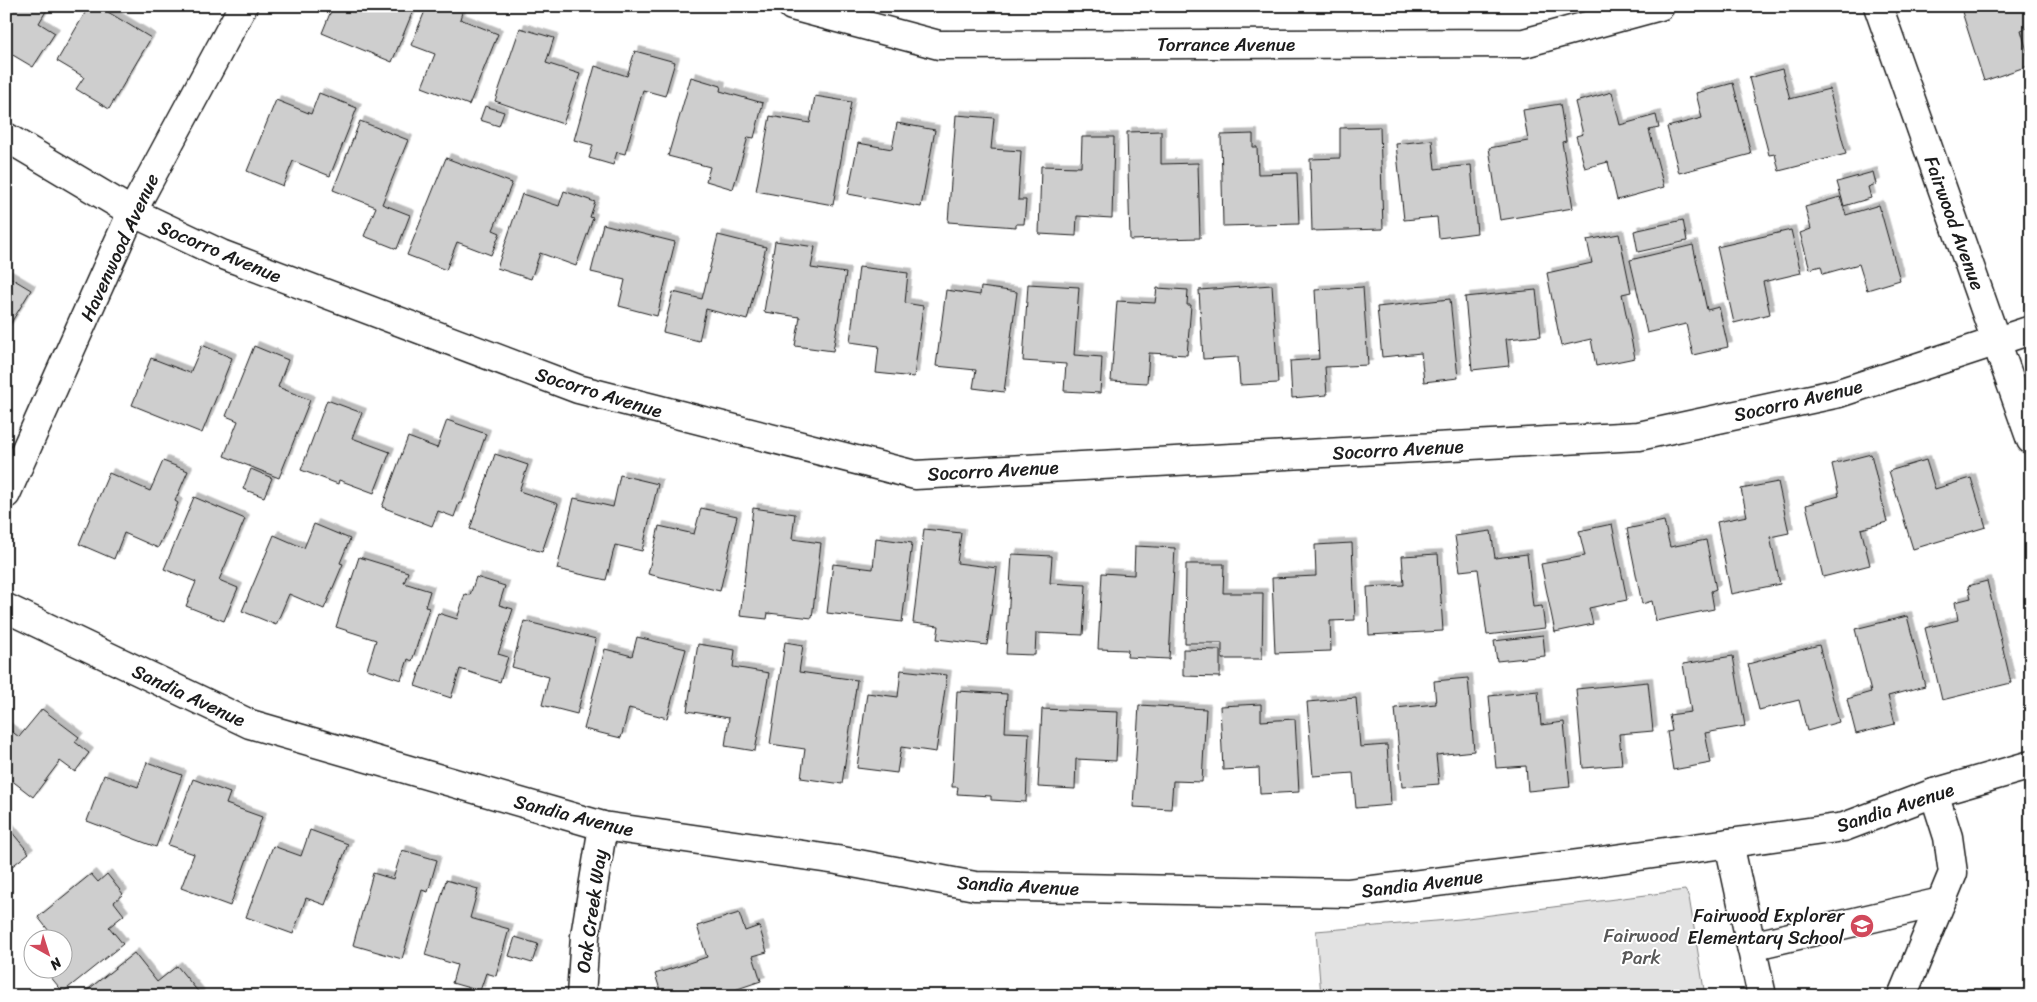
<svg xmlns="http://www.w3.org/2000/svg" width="2037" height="1002" viewBox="0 0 2037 1002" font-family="Sriracha,sans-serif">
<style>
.green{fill:#e2e2e2;stroke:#7f7f7f}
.building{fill:#cecece;stroke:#1c1c1c;filter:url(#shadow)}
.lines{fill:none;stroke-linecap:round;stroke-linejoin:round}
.minor-casing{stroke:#1c1c1c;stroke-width:31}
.minor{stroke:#fff;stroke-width:28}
.labels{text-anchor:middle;stroke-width:4;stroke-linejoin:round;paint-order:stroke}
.street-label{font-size:19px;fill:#1c1c1c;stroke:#fff}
.poi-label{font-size:19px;fill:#1c1c1c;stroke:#fff;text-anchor:end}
.park-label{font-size:19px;fill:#575757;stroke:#fff}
</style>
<defs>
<filter id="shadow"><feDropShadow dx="4.5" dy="-4.5" stdDeviation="0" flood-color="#0004"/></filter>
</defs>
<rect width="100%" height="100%" fill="#fff"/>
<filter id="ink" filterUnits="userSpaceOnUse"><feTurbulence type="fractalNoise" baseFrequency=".02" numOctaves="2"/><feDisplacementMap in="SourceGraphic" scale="10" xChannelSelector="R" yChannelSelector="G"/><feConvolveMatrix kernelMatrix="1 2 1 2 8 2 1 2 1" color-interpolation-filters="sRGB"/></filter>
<g filter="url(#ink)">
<!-- green -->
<path class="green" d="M1685 890 1689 897 1705 996H1321L1316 931 1460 919Z"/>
<!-- building -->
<g class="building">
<path d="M6 6H49L39 23 55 33 33 67 6 51Z"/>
<path d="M89 6H98L151 38 109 109 76 89 84 77 57 61Z"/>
<path d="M333 6H415L392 62 322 33Z"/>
<path d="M427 6H464L460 19 498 34 469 105 422 87 435 54 411 45Z"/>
<path d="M1980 6H2029L2031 27 2021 30 2031 65 1984 81 1962 12Z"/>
<path d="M520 28 554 38 546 63 580 74 563 124 495 101Z"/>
<path d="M635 51 675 62 665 96 643 90 625 154 617 152 613 165 589 158 593 145 574 140 595 66 627 76Z"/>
<path d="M1782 69 1790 99 1829 89 1846 154 1779 171 1775 154 1769 155 1749 78Z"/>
<path d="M691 77 721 86 720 91 763 103 754 138 748 137 733 189 706 181 710 167 668 156Z"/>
<path d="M1733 83 1751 154 1679 173 1667 127 1702 118 1696 93Z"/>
<path d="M1612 92 1620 125 1656 115 1659 128 1649 130 1664 187 1617 200 1608 162 1585 168 1576 136 1583 134 1575 102Z"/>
<path d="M319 93 357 108 330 176 293 161 283 186 247 171 276 100 311 114Z"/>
<path d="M815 96 851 102 833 205 756 191 770 116 810 123Z"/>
<path d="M1560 104 1566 141 1562 142 1573 208 1500 220 1489 148 1528 141 1523 110Z"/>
<path d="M485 106 504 112 499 126 480 120Z"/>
<path d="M956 115 994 118 991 149 1021 151 1018 200H1026L1024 224H1016V227L948 222Z"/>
<path d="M360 121 408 140 382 204 410 215 397 249 364 236 376 207 333 190Z"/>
<path d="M897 123 935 130 921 207 848 194 858 143 892 149Z"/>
<path d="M1380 127 1383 229 1312 231 1310 159 1340 158V128Z"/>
<path d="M1161 131V164L1198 163 1200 238 1130 240 1127 132Z"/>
<path d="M1253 134V147H1257L1258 174 1297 173 1299 224 1223 226 1221 135Z"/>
<path d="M1082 137H1114L1112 218 1077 216 1076 236 1039 234 1041 166 1081 167Z"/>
<path d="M1432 140 1435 169 1471 165 1477 233 1439 238 1437 217 1404 220 1396 144Z"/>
<path d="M446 158 512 183 493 230 500 233 491 255 457 242 446 270 407 255Z"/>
<path d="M1873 172 1876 184 1868 187 1871 198 1844 206 1837 182Z"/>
<path d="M564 191 595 202 590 217 593 218 576 266 540 253 531 279 497 268 522 194 559 206Z"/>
<path d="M1840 197 1846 215 1879 205 1900 280 1867 290 1859 264 1823 274 1821 266 1810 269 1800 233 1811 229 1805 207Z"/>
<path d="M1683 220 1687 241 1638 252 1634 231Z"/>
<path d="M603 224 675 242 657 316 619 306 625 280 591 272Z"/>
<path d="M1791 230 1801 273 1763 282 1770 314 1734 323 1717 247Z"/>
<path d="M1619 234 1631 292 1622 294 1635 358 1596 366 1591 339 1561 346 1547 273 1592 263 1587 240Z"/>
<path d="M718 235 766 247 747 320 706 309 699 341 663 332 673 292 702 299Z"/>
<path d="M775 241 815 247 811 268 846 273 833 351 795 346 800 317 764 312Z"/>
<path d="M1693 245 1707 310 1719 307 1728 347 1693 355 1686 324 1647 333 1630 260Z"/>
<path d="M859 267 908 273 905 303 923 306 914 377 876 373 879 346 850 342Z"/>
<path d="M6 275 31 290 6 331Z"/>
<path d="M1028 284 1079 287 1074 355 1102 357 1100 393 1064 391 1066 364 1023 361Z"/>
<path d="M1272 285 1278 383 1240 385 1238 357 1203 359 1199 290Z"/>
<path d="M981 287 1017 292 1004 392 973 388 976 370 936 366 946 290 980 295Z"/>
<path d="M1363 287 1368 365 1325 367 1327 395 1292 398 1290 361 1319 359 1315 290Z"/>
<path d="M1157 288 1188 290 1187 305H1191L1187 355 1149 353 1147 383 1111 381 1117 301 1155 303Z"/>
<path d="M1536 290 1541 336 1506 339 1509 366 1472 370 1465 297Z"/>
<path d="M1450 299 1458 378 1424 382 1421 353 1382 357 1377 307Z"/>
<path d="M202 345 232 358 202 433 132 405 151 358 190 373Z"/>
<path d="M254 346 288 360 278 387 310 400 279 478 224 456 238 421 226 416Z"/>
<path d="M327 400 362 413 352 438 390 452 374 493 339 480 338 484 301 470Z"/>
<path d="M447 420 486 434 462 503H459L454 517 438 511 432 526 382 507 408 437 437 448Z"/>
<path d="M495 454 528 465 519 491 558 504 542 552 470 529Z"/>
<path d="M1871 454 1887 522 1861 529 1870 565 1823 577 1806 505 1839 496 1832 464Z"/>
<path d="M1926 460 1935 489 1971 478 1986 527 1913 549 1889 471Z"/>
<path d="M163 461 188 471 175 501 178 503 158 548 124 533 114 559 79 544 109 473 150 491Z"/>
<path d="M251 469 272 478 264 497 243 489Z"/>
<path d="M620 475 658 484 642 551 615 545 606 580 557 569 574 498 613 507Z"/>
<path d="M1778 482 1789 533 1770 537 1780 584 1731 594 1717 522 1747 516 1741 489Z"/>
<path d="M194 497 245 519 219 580 238 588 224 621 186 606 196 582 164 569Z"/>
<path d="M701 508 737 516 720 591 648 574 659 526 694 534Z"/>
<path d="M753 508 795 514 792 539 821 543 812 618 768 613 767 619 740 616Z"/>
<path d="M1664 521 1670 547 1706 540 1716 589 1711 591 1714 609 1656 621 1652 601 1642 604 1627 529Z"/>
<path d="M314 524 350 539 340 563 343 564 324 609 289 594 276 625 242 611 274 535 304 548Z"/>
<path d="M1612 524 1627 600 1589 608 1593 624 1555 632 1541 564 1585 556 1579 531Z"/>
<path d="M924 529 961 533 957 563 997 568 987 645 937 639 939 626 913 623Z"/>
<path d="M1491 531 1495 558 1527 554 1533 607 1542 606 1545 628 1487 635 1478 569 1460 571 1455 536Z"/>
<path d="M876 538 912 543 902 622 827 613 833 564 873 569Z"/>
<path d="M1352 543 1355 620 1330 621 1331 651 1275 653 1272 578 1316 576 1315 545Z"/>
<path d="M1135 546 1175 548 1169 659 1127 657 1128 650 1098 649 1102 573 1134 575Z"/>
<path d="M1012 554 1052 556 1050 583 1086 585 1083 635 1036 633 1035 655 1006 654Z"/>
<path d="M1438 554 1443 631 1369 635 1367 587 1404 585 1402 556Z"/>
<path d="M359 557 408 572 404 583 430 591 425 607 429 608 412 661 408 659 401 680 367 669 376 640 336 627Z"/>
<path d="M1186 564H1224L1223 593H1263L1262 659H1222V643H1185Z"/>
<path d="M476 577 505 586 499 605 513 609 498 654 508 657 500 682 460 669 451 698 415 686 438 613 457 619 465 594 470 595Z"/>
<path d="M1987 581 2011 683 1942 700 1925 628 1958 620 1955 602 1971 598 1968 586Z"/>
<path d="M1907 616 1925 686 1888 696 1895 724 1856 734 1847 699 1871 692 1855 629Z"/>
<path d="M524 621 596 639 577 714 542 705 549 677 512 667Z"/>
<path d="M1543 635 1545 656 1497 661 1494 641Z"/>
<path d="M637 637 686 649 667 718 629 708 621 738 584 729 605 649 632 656Z"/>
<path d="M785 642 803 645 799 672 857 680 842 784 801 778 805 749 770 744Z"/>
<path d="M698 644 735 650 733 667 769 673 755 751 725 746 729 718 687 711Z"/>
<path d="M1819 645 1839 722 1807 731 1799 700 1759 710 1748 664Z"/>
<path d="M1183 649 1220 650V677L1183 676Z"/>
<path d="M1733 656 1745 726 1705 733 1711 763 1673 770 1667 732 1672 731 1669 715 1691 712 1683 664Z"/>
<path d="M901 670 947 675 936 752 901 747 897 773 857 768 867 693 898 697Z"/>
<path d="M1468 678 1474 751 1436 755 1439 784 1402 787 1395 708 1436 704 1434 681Z"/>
<path d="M1648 682 1653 731 1619 734 1622 765 1583 768 1576 689Z"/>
<path d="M957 691 1007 694 1005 732 1029 733 1026 802 991 800V796L957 794 958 787H952Z"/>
<path d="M1538 691 1541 725 1564 722 1570 787 1528 791 1526 766 1496 768 1489 696Z"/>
<path d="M1356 698 1360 747 1387 745 1391 805 1356 808 1353 773 1313 776 1307 702Z"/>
<path d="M1261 704V721L1295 719 1299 792 1260 794 1259 768 1223 770 1220 706Z"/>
<path d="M1139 705 1206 709 1202 782 1173 781 1171 809 1133 807Z"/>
<path d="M42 709 79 737 75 742 89 753 75 772 60 761 33 797 6 776V727L19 737Z"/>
<path d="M1042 709 1118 712 1116 761 1076 759 1075 789 1038 787Z"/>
<path d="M147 762 182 775 156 847 87 821 104 775 138 787Z"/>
<path d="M193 779 230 793 226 804 262 817 230 906 181 888 194 854 168 845Z"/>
<path d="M6 825 29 853 6 871Z"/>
<path d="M310 830 348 844 325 905 306 898 293 934 246 917 273 846 301 856Z"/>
<path d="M402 850 437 860 428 892 422 890 402 959 353 945 373 873 393 879Z"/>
<path d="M91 874 98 882 107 874 123 894 114 902 124 915 109 927 123 944 63 992 45 970H62V940H56L38 917Z"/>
<path d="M446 880 478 889 470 918 509 929 496 976 486 973 480 991 452 983 457 965 425 955Z"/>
<path d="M739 913 745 931 759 926 767 952 753 956 761 981 717 996H662L655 974 707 957 697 926Z"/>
<path d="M515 937 538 944 532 963 509 956Z"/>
<path d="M134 953 157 982 177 966 200 994 198 996H80Z"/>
</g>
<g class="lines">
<!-- minor casing -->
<g class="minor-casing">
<g id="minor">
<path d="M792 6 939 45 1524 43 1660 6"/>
<path d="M1878 6 2031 440"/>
<path d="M6 137 132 212 221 254 578 389 915 475 1639 436 1839 393 2031 330"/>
<path d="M6 494 132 212 243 6"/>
<path d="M6 608 250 724 603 826 837 860 975 886 1349 893 1595 862 1844 827 1934 793 2031 765"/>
<path d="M1729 843 1762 996"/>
<path d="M1751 946 1941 902"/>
<path d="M581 996 585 936 603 826"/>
<path d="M1902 996 1953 873 1948 837 1934 793"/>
</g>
</g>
<!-- minor -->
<use href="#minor" class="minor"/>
</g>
</g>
<!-- icons -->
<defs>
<g id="school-disc" transform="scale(1.25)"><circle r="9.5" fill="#d1495b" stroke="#fff"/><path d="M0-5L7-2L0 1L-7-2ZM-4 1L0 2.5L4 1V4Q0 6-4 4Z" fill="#fff"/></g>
</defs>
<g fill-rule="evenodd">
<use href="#school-disc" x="1862" y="926"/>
</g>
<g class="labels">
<!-- street labels -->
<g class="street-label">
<text x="1226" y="51">Torrance Avenue</text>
<text transform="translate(1955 223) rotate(70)" y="7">Fairwood Avenue</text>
<text transform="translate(119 247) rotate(-65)" y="7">Havenwood Avenue</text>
<text transform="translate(220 251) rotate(23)" y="7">Socorro Avenue</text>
<text transform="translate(599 392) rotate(17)" y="7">Socorro Avenue</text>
<text transform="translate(1798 400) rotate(-13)" y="7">Socorro Avenue</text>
<text transform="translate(1398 449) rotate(-3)" y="7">Socorro Avenue</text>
<text transform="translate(993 470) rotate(-3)" y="7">Socorro Avenue</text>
<text transform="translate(189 695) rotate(25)" y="7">Sandia Avenue</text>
<text transform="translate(1895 807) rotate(-18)" y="7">Sandia Avenue</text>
<text transform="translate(574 815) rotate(14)" y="7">Sandia Avenue</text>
<text transform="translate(1422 883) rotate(-7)" y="7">Sandia Avenue</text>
<text transform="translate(1018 885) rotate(3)" y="7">Sandia Avenue</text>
<text transform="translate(591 911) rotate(-82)" y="7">Oak Creek Way</text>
</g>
<!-- poi labels -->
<g class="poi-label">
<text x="1844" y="922">Fairwood Explorer<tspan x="1844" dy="22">Elementary School</tspan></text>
</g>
<!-- park labels -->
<g class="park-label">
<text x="1641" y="942">Fairwood<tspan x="1641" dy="22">Park</tspan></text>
</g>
</g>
<!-- margin -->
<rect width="2037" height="1002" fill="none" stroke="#fff" stroke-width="25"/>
<rect x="12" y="12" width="2012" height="977" fill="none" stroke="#1c1c1c" stroke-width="2" filter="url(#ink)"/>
<!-- north arrow -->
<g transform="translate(48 954) rotate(141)"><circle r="24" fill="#ffffff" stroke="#a4a4a4"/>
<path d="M0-4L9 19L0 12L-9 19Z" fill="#d1495b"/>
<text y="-8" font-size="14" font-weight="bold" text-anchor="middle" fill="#1c1c1c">N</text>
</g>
</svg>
